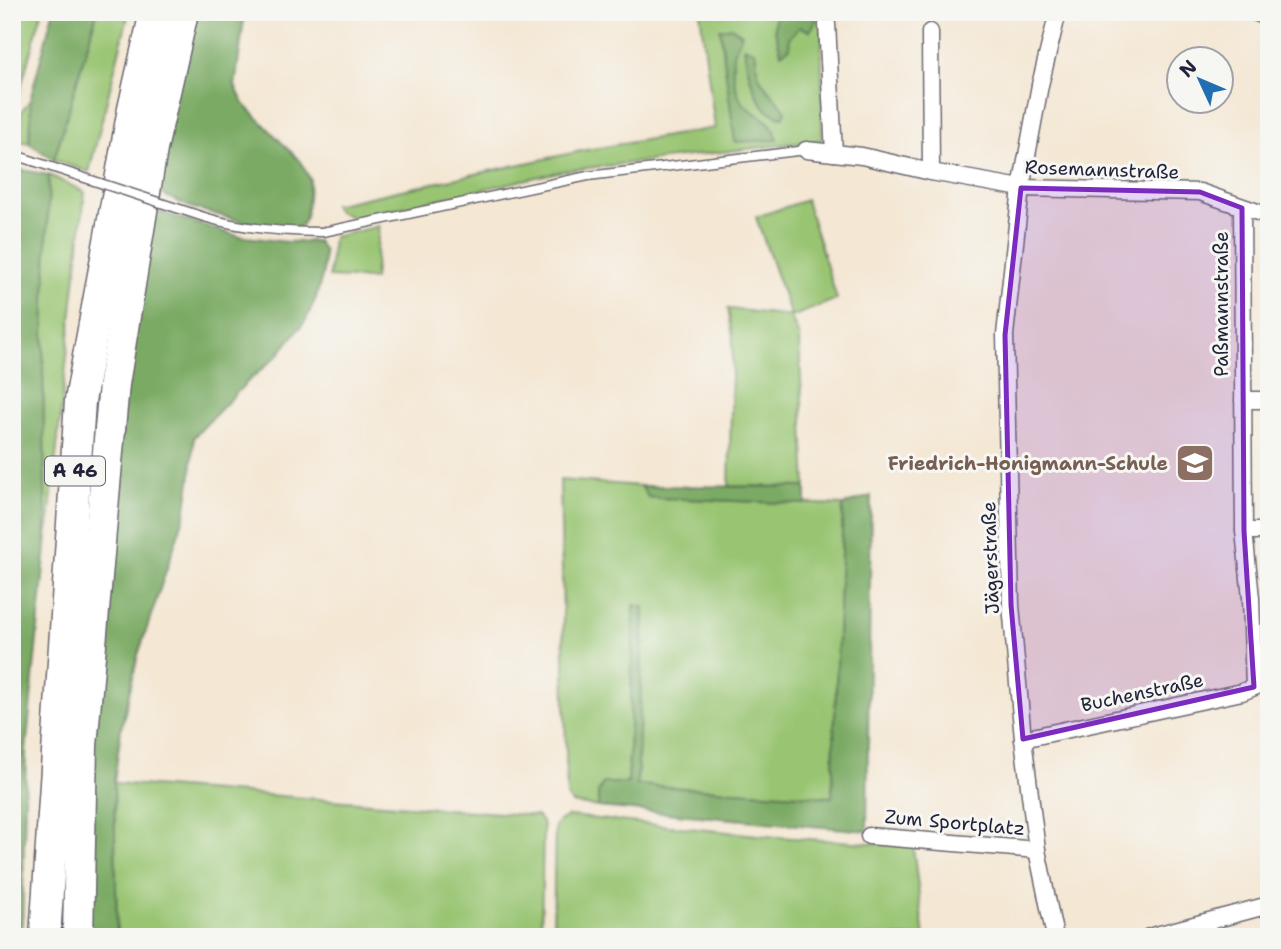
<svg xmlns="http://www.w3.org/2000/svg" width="1281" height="949" viewBox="0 0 1281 949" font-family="'Shantell Sans',sans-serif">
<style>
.green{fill:#99c572;stroke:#5e7456;stroke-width:2}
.forest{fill:#7aaa64;stroke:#4e6650;stroke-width:2}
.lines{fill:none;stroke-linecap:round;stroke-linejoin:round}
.lane-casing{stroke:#6c6770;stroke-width:11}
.street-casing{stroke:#6c6770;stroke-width:19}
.highway-casing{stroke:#6c6770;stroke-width:33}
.lane{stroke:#fff;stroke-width:8}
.street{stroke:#fff;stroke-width:16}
.highway{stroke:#fff;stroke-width:30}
.lane-bridge-casing{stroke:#6c6770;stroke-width:11;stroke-linecap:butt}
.lane-bridge{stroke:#fff;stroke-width:8}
.marked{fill:#7b2cbf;fill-opacity:0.2;stroke:#7b2cbf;stroke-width:5;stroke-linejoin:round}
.labels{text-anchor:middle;stroke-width:6;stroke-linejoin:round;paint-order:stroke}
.shield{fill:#f6f6f2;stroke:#626272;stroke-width:2}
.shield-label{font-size:18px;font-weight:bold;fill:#22223b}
.street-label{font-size:19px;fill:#22223b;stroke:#f6f6f2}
.education-label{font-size:19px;font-weight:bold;fill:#785e54;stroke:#f6f6f2;text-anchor:end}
</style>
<rect width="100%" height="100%" fill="#f6f6f2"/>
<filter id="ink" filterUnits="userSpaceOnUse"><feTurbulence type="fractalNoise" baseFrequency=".0143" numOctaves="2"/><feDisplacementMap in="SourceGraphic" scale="14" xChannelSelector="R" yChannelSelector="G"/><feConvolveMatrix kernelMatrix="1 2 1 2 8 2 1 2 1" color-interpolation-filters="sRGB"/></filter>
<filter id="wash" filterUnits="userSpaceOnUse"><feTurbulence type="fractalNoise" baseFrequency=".00686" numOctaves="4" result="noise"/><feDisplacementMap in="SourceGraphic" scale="28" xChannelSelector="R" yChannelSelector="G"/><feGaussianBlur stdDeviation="1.57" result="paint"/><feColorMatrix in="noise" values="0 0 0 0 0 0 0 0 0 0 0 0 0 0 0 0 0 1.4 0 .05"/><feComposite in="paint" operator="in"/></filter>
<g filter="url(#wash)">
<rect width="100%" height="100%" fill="#f4e7d3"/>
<!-- green -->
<g class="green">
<path d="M12 12H42L18 97 12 103Z"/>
<path d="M97 12H129L89 172 54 160Z"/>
<path d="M700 12H822V140L563 171 355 218 338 212 333 205 586 150 715 128Z"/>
<path d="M30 100 31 120 29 143 12 139V124Z"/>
<path d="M49 175 85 192 46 547 43 367Z"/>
<path d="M806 200 837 299 791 317 799 337 806 487 729 486 733 336 728 309 791 316 756 217Z"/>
<path d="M379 226 374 279 329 277 333 237Z"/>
<path d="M560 480 641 486 648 497 658 498 843 505 832 797 637 785 644 607 634 605 628 784 598 793V807L572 803 567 796Z"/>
<path d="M114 783 537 816 542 822 543 827 541 937H117Z"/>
<path d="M569 816 777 837 913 846 924 937H553L555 826 560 820Z"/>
</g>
<!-- forest -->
<g class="forest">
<path d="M53 12H97L54 160 29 143 31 120 30 100Z"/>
<path d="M191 12H245L235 86 244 104 300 161 310 179 306 216 301 226 291 230 240 221 190 207 150 189Z"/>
<path d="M775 12H816V21L810 31 800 27 789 38 790 48 781 53 775 30Z"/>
<path d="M731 27 742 34C739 42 733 52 733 60 732 73 736 95 744 104 756 118 775 118 777 140L735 142 720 29Z"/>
<path d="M744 47 754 50C758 57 755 64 758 73 763 88 777 98 786 111L783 117C755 114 747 69 744 47Z"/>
<path d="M12 168 49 175 43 367 46 547 26 751 22 937H12Z"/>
<path d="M156 211 238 236 287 242 317 241 324 251 323 272 316 298 306 320 278 355 244 385 194 437 191 475 185 514 138 655 121 729 114 783 117 937H84L90 757 131 325Z"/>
<path d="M641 486 806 487V504L658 498 648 497Z"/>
<path d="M871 496 867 831 598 807V793L603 783H628L634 605 644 607 637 785 832 797 843 505Z"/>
</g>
</g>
<g filter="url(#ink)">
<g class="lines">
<!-- lane casing -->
<g class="lane-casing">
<g id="lane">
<path d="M12 154 33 161"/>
<path d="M204 217C243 229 282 232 323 232L588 176 806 150"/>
</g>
</g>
<!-- street casing -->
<g class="street-casing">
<g id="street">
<path d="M1254 12 1269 18"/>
<path d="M827 24 834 153"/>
<path d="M930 32 931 172"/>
<path d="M806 150 862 156 931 172 1021 188 1200 192 1269 216"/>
<path d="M1242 208 1244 531 1251 598 1254 687"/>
<path d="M1243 400H1269"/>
<path d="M1244 531H1269"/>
<path d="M1023 739 1242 692 1269 681"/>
<path d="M869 836 1037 850"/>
<path d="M1055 937 1037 850 1023 739 1011 605 1005 335 1021 188 1040 85 1058 12"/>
<path d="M1149 937 1269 905"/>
</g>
</g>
<!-- highway casing -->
<g class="highway-casing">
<g id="highway">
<path d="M45 937 80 401 133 109 155 12"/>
<path d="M78 937 82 746 114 384 152 149 183 12"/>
</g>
</g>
<!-- lane -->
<use href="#lane" class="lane"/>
<!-- street -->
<use href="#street" class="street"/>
<!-- highway -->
<use href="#highway" class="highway"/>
<!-- lane-bridge casing -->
<g class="lane-bridge-casing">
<path id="lane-bridge" d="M33 161 204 217"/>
</g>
<!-- lane-bridge -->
<use href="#lane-bridge" class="lane-bridge"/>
</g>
</g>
<!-- marked area -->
<path class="marked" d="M1021 188 1200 192 1242 208 1244 531 1254 687 1023 739 1011 605 1005 335Z"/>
<!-- icons -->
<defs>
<g id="school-square" transform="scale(2.0125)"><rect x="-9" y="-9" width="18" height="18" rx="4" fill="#8d6e63" stroke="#f6f6f2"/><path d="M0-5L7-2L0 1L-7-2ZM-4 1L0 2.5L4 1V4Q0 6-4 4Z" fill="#fff"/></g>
</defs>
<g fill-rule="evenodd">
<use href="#school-square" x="1195" y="463"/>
</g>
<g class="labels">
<!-- shield labels -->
<rect class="shield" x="45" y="456.5" width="60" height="29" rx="5"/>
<g class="shield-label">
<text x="75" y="477">A 46</text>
</g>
<!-- street labels -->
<g class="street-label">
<text transform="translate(1102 169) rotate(2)" y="7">Rosemannstraße</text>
<text transform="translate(1221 304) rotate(-90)" y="7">Paßmannstraße</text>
<text transform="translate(990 558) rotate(-92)" y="7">Jägerstraße</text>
<text transform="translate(1142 692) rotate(-12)" y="7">Buchenstraße</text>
<text transform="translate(955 822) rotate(5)" y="7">Zum Sportplatz</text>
</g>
<!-- education labels -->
<g class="education-label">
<text x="1168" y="470">Friedrich-Honigmann-Schule</text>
</g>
</g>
<!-- margin -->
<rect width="1281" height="949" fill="none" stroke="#f6f6f2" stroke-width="42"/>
<!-- north arrow -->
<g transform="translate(1200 80) rotate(314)"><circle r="33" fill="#f6f6f2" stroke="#a1a1a9" stroke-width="2"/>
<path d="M0-5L12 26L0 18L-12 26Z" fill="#1f6fb2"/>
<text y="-10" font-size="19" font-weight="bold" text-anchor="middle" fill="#22223b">N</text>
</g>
</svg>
